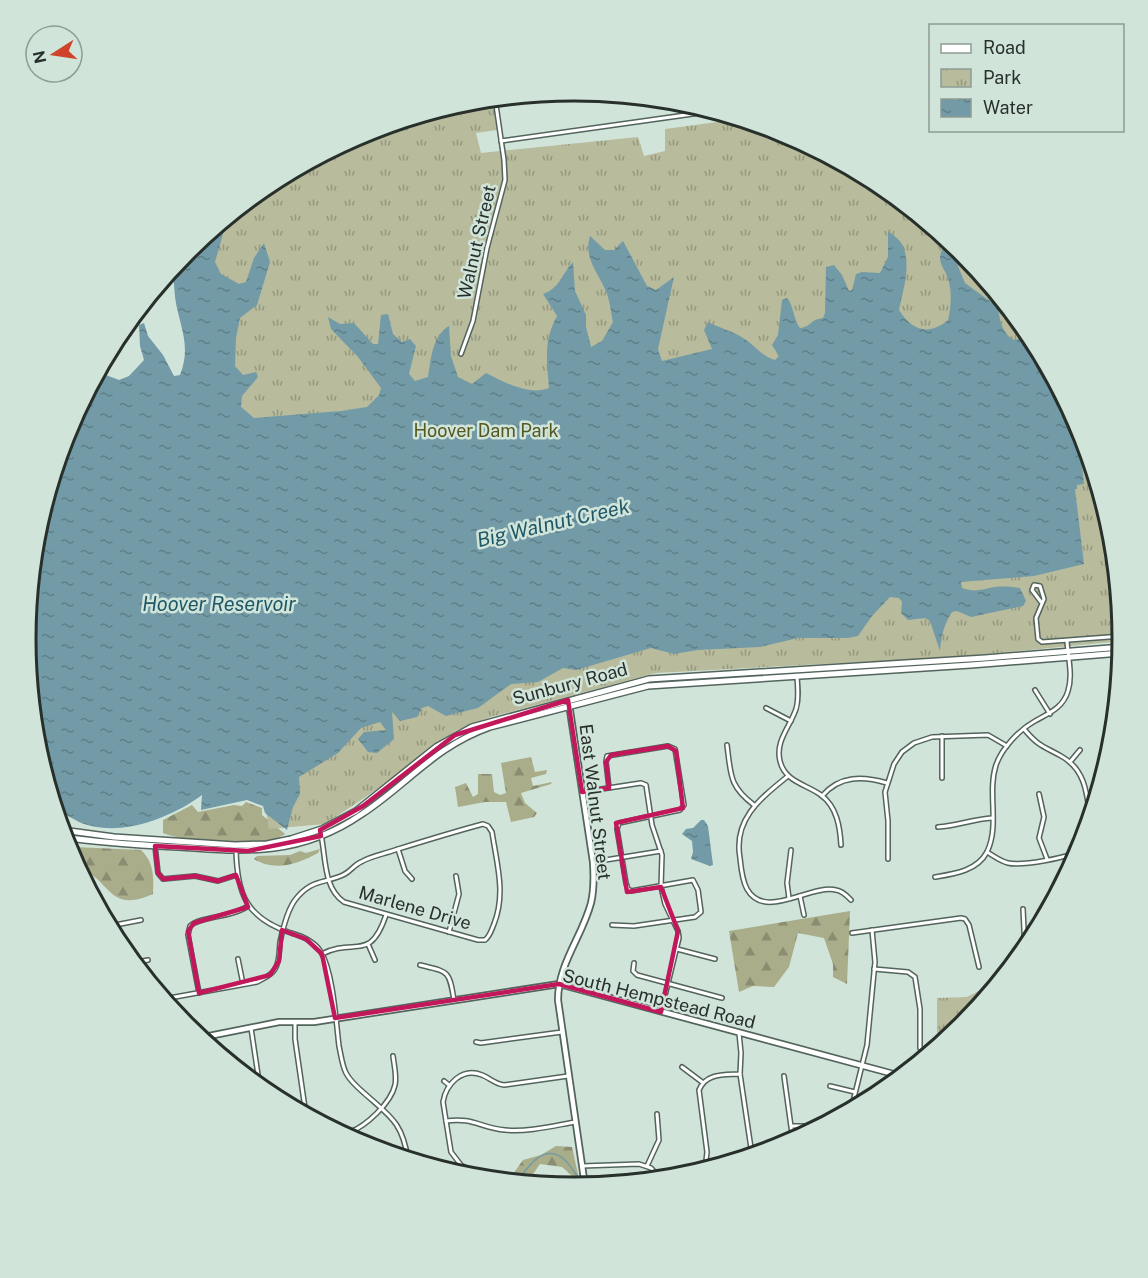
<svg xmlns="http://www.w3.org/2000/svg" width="1148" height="1278" viewBox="0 0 1148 1278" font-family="'Public Sans',sans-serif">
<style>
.forest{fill:url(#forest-firs)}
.park{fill:url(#park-tufts)}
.water{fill:url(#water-ripples)}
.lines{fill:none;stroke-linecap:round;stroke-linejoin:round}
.stream{stroke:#729ba7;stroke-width:1.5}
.street-casing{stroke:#53645c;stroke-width:6}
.secondary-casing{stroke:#53645c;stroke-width:8}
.primary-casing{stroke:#53645c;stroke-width:8}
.street{stroke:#fff;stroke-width:3}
.secondary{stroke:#fff;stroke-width:4.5}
.primary{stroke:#fff;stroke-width:5}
.marked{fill:none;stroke:#c2185b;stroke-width:4.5;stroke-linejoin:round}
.labels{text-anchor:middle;stroke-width:5;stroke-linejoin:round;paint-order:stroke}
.street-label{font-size:18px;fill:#28302c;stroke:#d0e4da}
.park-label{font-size:18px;fill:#55581f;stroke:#d0e4da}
.water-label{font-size:20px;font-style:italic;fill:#1e5766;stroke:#d0e4da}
.rim{fill:none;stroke:#28302c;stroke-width:3}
</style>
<defs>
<pattern id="forest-firs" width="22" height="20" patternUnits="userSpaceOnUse" patternTransform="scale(1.5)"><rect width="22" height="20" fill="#a9ad8a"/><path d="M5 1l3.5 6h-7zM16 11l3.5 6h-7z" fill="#8a8d71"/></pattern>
<pattern id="park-tufts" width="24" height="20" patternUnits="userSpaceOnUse" patternTransform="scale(1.5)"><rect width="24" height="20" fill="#b8bb9c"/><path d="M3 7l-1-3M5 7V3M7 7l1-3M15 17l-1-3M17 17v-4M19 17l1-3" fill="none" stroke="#96987f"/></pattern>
<pattern id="water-ripples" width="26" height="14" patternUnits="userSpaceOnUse" patternTransform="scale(1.5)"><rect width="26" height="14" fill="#729ba7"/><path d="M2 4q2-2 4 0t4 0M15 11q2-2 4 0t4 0" fill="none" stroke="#5e7f88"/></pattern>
</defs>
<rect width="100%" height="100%" fill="#d0e4da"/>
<!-- forest -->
<g class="forest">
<path d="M531 757 535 772 547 770 546 774 531 778 533 786 552 782 551 784 521 793 525 803 537 813 534 817 511 822 506 802H485L458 807 455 787 466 783 473 797 478 794V774H492L494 792 500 795 506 793 501 763Z"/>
<path d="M246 802 262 808V815L285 834C281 836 276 840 272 841 254 846 179 841 163 833V820L192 805 198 812 234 805 242 806Z"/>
<path d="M75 847 141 850C154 862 154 878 153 894 108 914 111 880 81 869L76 857Z"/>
<path d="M320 849 318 853C298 864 275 872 254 859L257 856 290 855 300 851 306 853Z"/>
<path d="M850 911 847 984 833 977V964L824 938 798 933 789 967 774 987 753 986 739 992 729 931Z"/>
<path d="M556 1146 572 1147 580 1183 562 1167 540 1164 527 1183 508 1181 523 1160 541 1155Z"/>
</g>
<!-- park -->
<g class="park">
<path d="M492 99 497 130 476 133 481 153 638 137 644 156 665 151V129L740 119 784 132 879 183 962 251 1030 335 1081 429 1112 532 1122 641 955 657 656 673 491 717 455 731 397 776 325 824 269 829 196 382 190 248 270 183 364 132 467 101Z"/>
<path d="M1000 980 962 1027 937 1047V998L967 997Z"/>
</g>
<!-- water -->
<g class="water">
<path d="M221 223 223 234 215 262 221 274 239 284 246 282 254 258 264 243 270 262 257 305 240 318 236 338 235 366 243 375 256 372 258 377 242 396 241 407 254 418 341 411 367 407 379 395 381 388 358 357 331 329 328 317 340 324 354 323 373 344H378L381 315 388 314 393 334 402 342 410 339 416 346 409 374 415 381 428 377C431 359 432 336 449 326L451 356 458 377 472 384 486 373C504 382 529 396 549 388 547 361 543 341 557 316L543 294C560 288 561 275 573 262L575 291 586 315V327L591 347 602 341 613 322C611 313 610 302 607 294 599 273 583 259 590 236L605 250H614L623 241 647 286 656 290 674 277 658 349 662 361 712 349 704 330 708 322C719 328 733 331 743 338 755 345 761 356 775 360L779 356 772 345 778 335 782 300 787 298C794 306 793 319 800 328 811 327 811 319 823 318L825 313 826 267 834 265 842 275 849 291 852 290 856 274 862 272 880 273 888 257V231C893 235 899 239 902 244 912 264 903 290 899 310 912 331 929 336 948 320 951 307 952 295 949 282 946 267 934 263 944 246L949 245 965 283 998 307C1000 321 1001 331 1013 340L1031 337 1077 422 1084 484 1077 485V489H1075L1084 564 1034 576 961 582 962 588C975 593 982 589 995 587 1003 586 1012 587 1020 588L1026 601 1023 606 971 617 957 611 952 612C944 624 941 637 940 651L930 621 925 618 908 620 901 613 902 602 899 598 890 597 872 616 858 636 848 638H798L760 647 698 650 674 654 651 648 576 670 563 668 538 682 511 684 478 708 446 716 428 706 422 708 417 717 400 721 392 712 394 739 377 753 368 752 358 739 364 732 386 730 380 722 361 728 338 753 299 777 300 794 293 807 287 830 265 813 263 806 247 800 201 810 202 795C171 818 118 839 79 822 71 818 63 813 55 808L36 746 26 639 36 532 67 429 98 372 119 380 129 376 144 360 140 346 139 325 144 323 148 336 163 355 174 376 180 375C192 345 179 326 175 297 174 287 174 278 172 269L186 251Z"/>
<path d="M701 820H704L708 826 713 865 710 866 691 859 693 852 692 841 682 834 686 829 693 828Z"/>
</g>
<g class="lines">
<!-- stream -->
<path class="stream" d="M517 1182C528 1166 545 1141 566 1161 573 1168 576 1177 584 1184"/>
<!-- street casing -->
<g class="street-casing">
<g id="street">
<path d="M501 141 714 111"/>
<path d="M461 354 473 321 487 248 505 180 504 160 495 98"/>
<path d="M1041 602 1032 590 1034 585 1040 586 1044 599 1036 618 1038 639 1042 642 1122 636"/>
<path d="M797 677C798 688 799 699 796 709 790 727 775 741 780 761 785 782 806 784 821 795 837 807 840 827 841 845"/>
<path d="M1117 682 1118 689"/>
<path d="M1035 690 1050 714"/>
<path d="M766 708 791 721"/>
<path d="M1024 729C1038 746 1043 746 1061 756 1085 769 1087 793 1090 817"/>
<path d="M727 745C731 775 729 786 754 805"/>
<path d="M1070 762 1080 750"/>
<path d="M788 776C761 798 733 819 740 858 741 868 742 880 747 889 765 921 810 884 836 890 843 891 847 896 851 900"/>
<path d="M942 778V736"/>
<path d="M609 788 606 762 607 756 668 746 675 749 684 805 680 810 619 823 617 829 626 883 628 889 631 891 693 880 698 890 701 912 695 917 634 926 612 925"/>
<path d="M582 792 641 783 646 785 652 825 662 855 661 887 665 904 678 931 679 938 661 1012"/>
<path d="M1039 794 1044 817 1039 838 1047 859"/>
<path d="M822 796C840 775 863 776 887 783"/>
<path d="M938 827C957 826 973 819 992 818"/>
<path d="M155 846 158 873 163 879 195 876 218 881 237 875"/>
<path d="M398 849 405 871 412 879"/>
<path d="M236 850C237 894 246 918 291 933 302 936 314 941 321 952 333 972 336 1021 339 1046 341 1055 342 1065 346 1073 350 1081 357 1087 364 1093 391 1117 402 1122 408 1159"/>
<path d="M987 852C994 856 1000 861 1008 863 1021 866 1071 858 1081 849"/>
<path d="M888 859V821L885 792 894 764 902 752 914 743 932 737 988 735 1007 746"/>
<path d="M593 862 661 851"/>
<path d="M935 877C954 874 977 871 987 852 1000 825 987 793 996 765 1002 748 1019 730 1035 721 1049 713 1063 708 1068 691 1073 675 1068 658 1067 641"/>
<path d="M800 896 804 915"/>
<path d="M789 898 787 883 791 850"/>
<path d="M1023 909 1025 950"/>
<path d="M102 913 108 922 111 931"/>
<path d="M110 926 141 920"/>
<path d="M449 932 459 894 456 876"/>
<path d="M852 933 961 918 965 919 969 925 979 967"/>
<path d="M368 944 375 960"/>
<path d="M677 949 715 959"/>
<path d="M322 954C355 937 370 963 386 915"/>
<path d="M238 959 243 984"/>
<path d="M133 963 148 960"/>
<path d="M634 963 633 971 637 975 722 998"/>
<path d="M420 965C449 972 449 970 454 1000"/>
<path d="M874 969 908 972 915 977 920 1009V1048"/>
<path d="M199 993 188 935 190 926C201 916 231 918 248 906"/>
<path d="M164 999 257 982C264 978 271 976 275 969 280 961 279 951 280 942 283 928 287 911 295 900 311 879 323 884 343 875 350 872 354 865 361 862 371 856 384 854 395 850 424 841 453 832 483 824L488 826 492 832C497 865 506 893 494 924 491 931 490 936 485 940H478L344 902C323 888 326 857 321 835"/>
<path d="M295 1022V1039L306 1115"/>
<path d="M251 1028 260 1088"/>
<path d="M739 1033 741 1053 740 1074 752 1155"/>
<path d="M210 1036 212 1048"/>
<path d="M476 1042 481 1043 562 1032"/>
<path d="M682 1067 702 1082"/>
<path d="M784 1076 793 1141"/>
<path d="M444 1081 449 1085"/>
<path d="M830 1086 855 1092"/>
<path d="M851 1110 867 1045 875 962 872 930"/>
<path d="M446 1121C473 1117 481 1128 505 1130 528 1132 552 1126 575 1122"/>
<path d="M792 1126H804L816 1128"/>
<path d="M350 1132C366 1126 391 1103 395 1085 397 1076 394 1065 393 1056"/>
<path d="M582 1166 639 1164 651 1168 661 1179"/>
<path d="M647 1166 659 1140 657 1114"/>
<path d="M705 1170 707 1152 699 1090C706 1073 723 1075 740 1074"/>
<path d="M478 1175 461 1165 451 1152 443 1102C446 1084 462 1067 482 1075 490 1078 495 1084 504 1085L568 1076"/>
</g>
</g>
<!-- secondary casing -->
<g class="secondary-casing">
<g id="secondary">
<path d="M569 704 593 862C594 876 594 890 591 903 582 937 558 964 558 1000L585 1186"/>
<path d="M199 1038 279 1022H314L559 984 901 1076"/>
</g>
</g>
<!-- primary casing -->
<g class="primary-casing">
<g id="primary">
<path d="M62 830 114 837 235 845 267 844 291 839 322 829 356 811 436 747 472 727 649 679 985 658 1122 647"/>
<path d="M63 837C101 843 139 845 177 847 248 852 301 856 362 814 409 783 434 747 490 727L648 686 971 665 1121 653"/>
</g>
</g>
<!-- street -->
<use href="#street" class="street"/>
<!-- secondary -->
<use href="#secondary" class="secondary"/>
<!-- primary -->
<use href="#primary" class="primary"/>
</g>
<!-- marked area -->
<path class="marked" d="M568 700 582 792 609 788 606 762 611 755 668 746 676 751 683 808 616 823 627 892 661 887 678 931 661 1012 559 984 335 1018 322 954 306 939 282 930 279 961 270 975 199 993 188 931 194 923 248 907 236 875 218 881 195 876 163 879 158 873 155 846 248 851 321 836 320 830 363 806 455 735Z"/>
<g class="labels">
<!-- street labels -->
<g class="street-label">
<text transform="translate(477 242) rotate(-77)" y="6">Walnut Street</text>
<text transform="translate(570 684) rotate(-15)" y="6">Sunbury Road</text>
<text transform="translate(595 802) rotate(83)" y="6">East Walnut Street</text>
<text transform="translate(415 908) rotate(16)" y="6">Marlene Drive</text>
<text transform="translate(659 999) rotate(14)" y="6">South Hempstead Road</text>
</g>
<!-- park labels -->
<g class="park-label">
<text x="486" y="437">Hoover Dam Park</text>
</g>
<!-- water labels -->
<g class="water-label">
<text transform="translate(553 523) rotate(-13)" y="7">Big Walnut Creek</text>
<text x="219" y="611">Hoover Reservoir</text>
</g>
</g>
<!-- crop -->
<path d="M0 0H1148V1278H0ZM36 639a538 538 0 1 1 1076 0a538 538 0 1 1-1076 0Z" fill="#d0e4da" fill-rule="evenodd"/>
<path class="rim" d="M36 639a538 538 0 1 1 1076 0a538 538 0 1 1-1076 0Z"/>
<!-- legend -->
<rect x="929" y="24" width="195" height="108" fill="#d0e4da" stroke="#8d9c94" stroke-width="1.5"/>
<rect x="941" y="44" width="30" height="9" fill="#ffffff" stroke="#8d9c94" stroke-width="1.5"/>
<text x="983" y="54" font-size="18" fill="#28302c">Road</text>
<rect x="941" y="69" width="30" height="18" fill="url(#park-tufts)" stroke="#8d9c94" stroke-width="1.5"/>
<text x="983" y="84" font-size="18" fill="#28302c">Park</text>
<rect x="941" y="99" width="30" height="18" fill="url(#water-ripples)" stroke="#8d9c94" stroke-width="1.5"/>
<text x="983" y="114" font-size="18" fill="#28302c">Water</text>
<!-- north arrow -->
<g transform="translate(54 54) rotate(258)"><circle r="28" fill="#d0e4da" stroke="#8d9c94" stroke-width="1.5"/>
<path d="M0-4.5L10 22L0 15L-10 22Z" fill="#ce432a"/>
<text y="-9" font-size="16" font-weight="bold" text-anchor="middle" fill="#28302c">N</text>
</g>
</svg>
